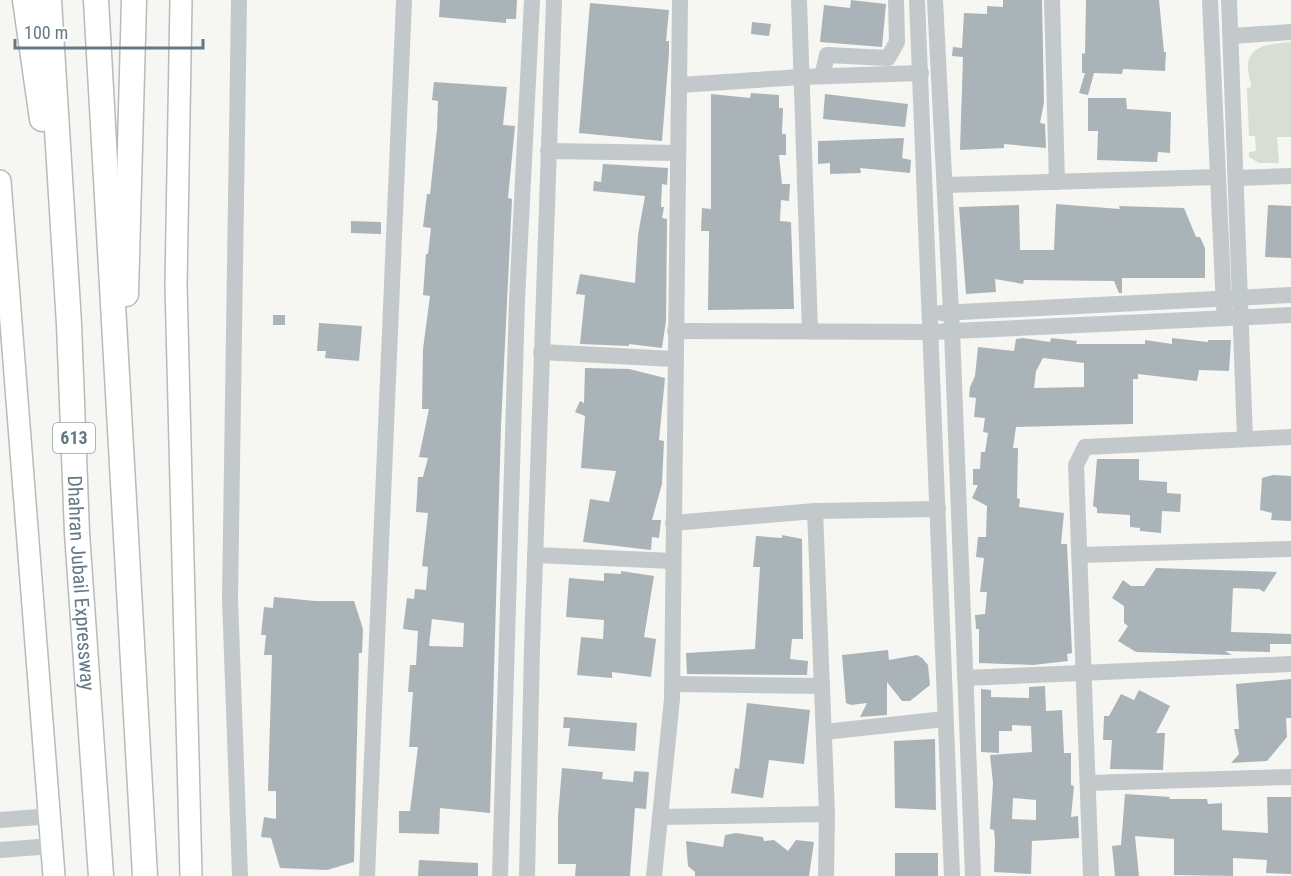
<svg xmlns="http://www.w3.org/2000/svg" width="1291" height="876" viewBox="0 0 1291 876" font-family="'Roboto Condensed',sans-serif">
<style>
.green{fill:#d8ded3}
.building{fill:#aab4b8;fill-rule:evenodd}
.lines{fill:none;stroke-linecap:round;stroke-linejoin:round}
.major-casing{stroke:#b6bbbe;stroke-width:24}
.highway-casing{stroke:#b7bbbe;stroke-width:27}
.minor{stroke:#c3c8ca;stroke-width:16}
.major{stroke:#fff;stroke-width:21}
.highway{stroke:#fff;stroke-width:24}
.labels{text-anchor:middle;stroke-width:6;stroke-linejoin:round;paint-order:stroke}
.shield{fill:#fff;stroke:#92a1aa;stroke-width:1.5}
.shield-label{font-size:18px;font-weight:bold;fill:#637985}
.street-label{font-size:20px;fill:#637985;stroke:#fff}
</style>
<rect width="100%" height="100%" fill="#f6f6f2"/>
<!-- green -->
<path class="green" d="M1291 42V137H1277L1279 163H1259L1249 157V152L1256 151 1255 136H1249L1247 88 1251 87C1251 81 1248 75 1248 68 1247 44 1273 44 1291 42Z"/>
<!-- building -->
<g class="building">
<path d="M440 0H517L516 19H506V23L439 17Z"/>
<path d="M851 0 886 4 882 47 820 42 824 5 850 8Z"/>
<path d="M1003 0H1042L1044 102 1040 123 1045 124 1046 148 1004 144V148L960 150 963 57 952 56 953 47 962 48 964 13 987 14V6L1003 7Z"/>
<path d="M1086 0H1159L1164 52H1166L1165 71 1123 69 1122 74 1094 73 1088 95 1079 93 1085 73H1082V53L1085 54Z"/>
<path d="M590 3 669 10 666 41H669V53L662 141 579 133Z"/>
<path d="M752 22 771 24 769 36 751 34Z"/>
<path d="M434 82 507 87 503 125 515 126 508 198 512 199 501 426 490 813 440 808 439 834 399 833V811H410L418 747H409L413 692H408L410 665H416L418 631 403 629 407 598 414 599 415 589 426 590 428 567 422 566 428 513 416 512 418 477H423L428 458 419 457 429 409H422L423 349 430 296 423 295 426 254H428L431 228 423 227 427 194H430L437 129 438 101 432 100ZM432 619 464 623 463 647 429 646Z"/>
<path d="M751 93 779 95V108H783L782 134H786V155H779L782 184H790L789 201 781 200 780 221 791 222 794 309 708 310 709 235V231H701L702 208 711 209V94L750 98Z"/>
<path d="M825 94 908 104 905 127 823 119Z"/>
<path d="M1088 98H1126L1127 109 1171 112 1170 153 1158 152 1157 162 1097 160 1098 131H1088Z"/>
<path d="M904 138 902 158 911 160 910 173 860 168 861 173 830 174V163L818 164V141Z"/>
<path d="M603 164 668 168 667 185 662 184 661 207H664L662 218 667 219 666 321 662 348 629 344V346L580 344 585 295 576 294 580 274 635 283 638 235 645 196 593 191 594 181 601 182Z"/>
<path d="M1056 204 1120 209 1119 206 1184 208 1196 237H1200L1205 248V278H1122V293H1119L1114 281 1024 280 1023 284 995 279 996 292 966 294 959 207 1019 205 1020 250H1054Z"/>
<path d="M1268 205 1291 206V258L1265 257Z"/>
<path d="M351 221 381 222V234L351 233Z"/>
<rect x="273" y="315" width="12" height="10"/>
<path d="M319 323 362 326 359 361 325 358 326 351H317Z"/>
<path d="M1023 338 1050 342 1051 338 1077 341 1076 344H1145V340L1172 344V338L1208 342V340H1231L1229 371 1199 370 1197 381 1138 374V379H1133V424L1016 427 1013 448H1018L1017 498 1020 499 1019 507 1064 513 1061 544H1067L1072 653 1067 654 1068 661 1033 665 979 663V629H976L975 615 985 614 987 592H980L984 558 976 557 978 537H986L987 506 972 498 978 485H973V469H980L981 452H985L988 433 983 432 985 418 974 417 976 398 969 397 970 387 975 376 978 347 1014 351 1016 339ZM1043 358 1084 363V387L1034 388 1036 371Z"/>
<path d="M585 368 629 369 665 378 659 440 664 441 662 484 652 520H661L659 538 652 537 651 550 583 542 590 499 609 502 616 471 581 468 585 416 575 412 580 401 584 403Z"/>
<path d="M1097 459H1139V480L1167 482V493L1181 494 1180 512 1162 511 1161 533 1140 531V528L1130 527V515L1097 513V508L1093 506Z"/>
<path d="M1273 475 1291 476V521L1271 520 1272 513 1260 510 1262 478Z"/>
<path d="M782 535 802 539 803 639H792L790 659 808 661 807 675 687 674 686 653 755 649 760 567H753L756 536 782 538Z"/>
<path d="M1156 568 1277 572 1264 592 1259 589 1233 588 1231 632 1291 634V644H1270V652L1225 651 1232 655 1136 652 1118 641 1128 626 1124 623V606L1112 598 1123 580 1131 586H1144Z"/>
<path d="M621 571 654 576 644 637 656 639 651 677 612 672V678L577 675 581 637 603 639 604 620 566 617 569 578 604 581V573L621 574Z"/>
<path d="M274 597 315 601H354L363 629 362 653H359L354 862 327 870 280 868 271 838 261 837 264 817 276 819V791H268L272 655H264L266 635H261L264 607 273 608Z"/>
<path d="M888 650 889 660 917 655 922 658 928 665 930 685 910 701H902L887 682V715L860 717 867 703 851 705 846 703 842 655Z"/>
<path d="M1291 679V718H1286L1287 737 1267 761 1231 763 1239 754 1234 729H1239L1236 684Z"/>
<path d="M1045 686 1046 711 1062 710 1064 753H1071V785L1074 786 1071 817 1078 816 1079 838 1032 841 1031 874 994 872 995 841 994 830 990 829 993 783 990 755 1032 752 1031 726 1012 725V731H999V753L981 752V689L991 690V697L1029 698V687ZM1013 798 1036 800V820L1012 819Z"/>
<path d="M1139 690 1170 706 1156 733H1165L1163 770 1110 769 1112 740H1103L1104 716H1109L1121 694 1134 700Z"/>
<path d="M747 703 810 710 804 764 769 760 763 798 731 793 735 768 739 769Z"/>
<path d="M564 717 637 723 635 751 568 746 570 728H563Z"/>
<path d="M935 739 936 810 895 808 894 741Z"/>
<path d="M562 768 603 772 602 779 633 782 634 771 649 772 646 809 635 808 630 876H575L576 864H558V816Z"/>
<path d="M1125 794 1170 797 1169 799H1207L1208 804 1222 803V830L1268 833 1267 797H1291V874L1266 873 1267 860 1233 858V876L1174 875V839L1135 836 1139 876H1115L1112 846 1121 845Z"/>
<path d="M736 833 763 837 764 841 774 840 788 851 796 840 814 842 809 876H695V872L688 866 686 841 723 847 725 835Z"/>
<rect x="895" y="853" width="43" height="23"/>
<path d="M419 860 478 863V876H418Z"/>
</g>
<g class="lines">
<!-- major casing -->
<g class="major-casing">
<g id="major">
<path d="M181 0 176 285 191 876"/>
<path d="M0 181 54 876"/>
</g>
</g>
<!-- highway casing -->
<g class="highway-casing">
<g id="highway">
<path d="M25 0 42 119"/>
<path id="s1" d="M49 0 69 324 77 533 101 876"/>
<path d="M96 0 145 876"/>
<path d="M126 294 134 0"/>
</g>
</g>
<!-- minor -->
<g class="minor">
<path d="M239 0 230 599 240 876"/>
<path d="M799 0 810 331"/>
<path d="M917 0 952 876"/>
<path d="M935 0 952 331 973 876"/>
<path d="M1052 0 1057 182"/>
<path d="M1210 0 1224 308"/>
<path d="M1229 0 1245 439"/>
<path d="M1231 36 1291 32"/>
<path d="M822 76 827 55 888 58 897 42 896 0"/>
<path d="M679 85 801 77 921 73"/>
<path d="M548 151 678 153"/>
<path d="M1236 178 1291 176"/>
<path d="M946 185 1218 177"/>
<path d="M941 313 1291 295"/>
<path d="M675 331 932 332 1291 315"/>
<path d="M541 352 674 359"/>
<path d="M815 511 827 814 826 876"/>
<path d="M673 523 815 511 938 509"/>
<path d="M535 555 673 561"/>
<path d="M1079 555 1291 549"/>
<path d="M965 678 1291 664"/>
<path d="M673 684 822 686"/>
<path d="M824 732 945 719"/>
<path d="M1088 783 1291 777"/>
<path d="M660 817 827 814"/>
<path d="M0 820 51 816"/>
<path d="M0 850 52 846"/>
<path d="M367 876 404 0"/>
<path d="M500 876 517 300 532 0"/>
<path d="M527 876 532 648 554 0"/>
<path d="M654 876 672 699 680 0"/>
<path d="M1091 876 1076 465 1085 447 1291 437"/>
</g>
<!-- major -->
<use href="#major" class="major"/>
<!-- highway -->
<use href="#highway" class="highway"/>
</g>
<g class="labels">
<!-- shield labels -->
<rect class="shield" x="53" y="423" width="42" height="30" rx="4.5"/>
<g class="shield-label">
<text x="74" y="444">613</text>
</g>
<!-- street labels -->
<g class="street-label">
<text dy="7" stroke="none"><textPath href="#s1" startOffset="584">Dhahran Jubail Expressway</textPath></text>
</g>
</g>
<!-- scale -->
<path d="M15 39v9h188v-9" fill="none" stroke="#637985" stroke-width="3"/>
<text x="24" y="39" font-size="18" fill="#637985" stroke="#ffffff" stroke-width="4.5" paint-order="stroke">100 m</text>
</svg>
